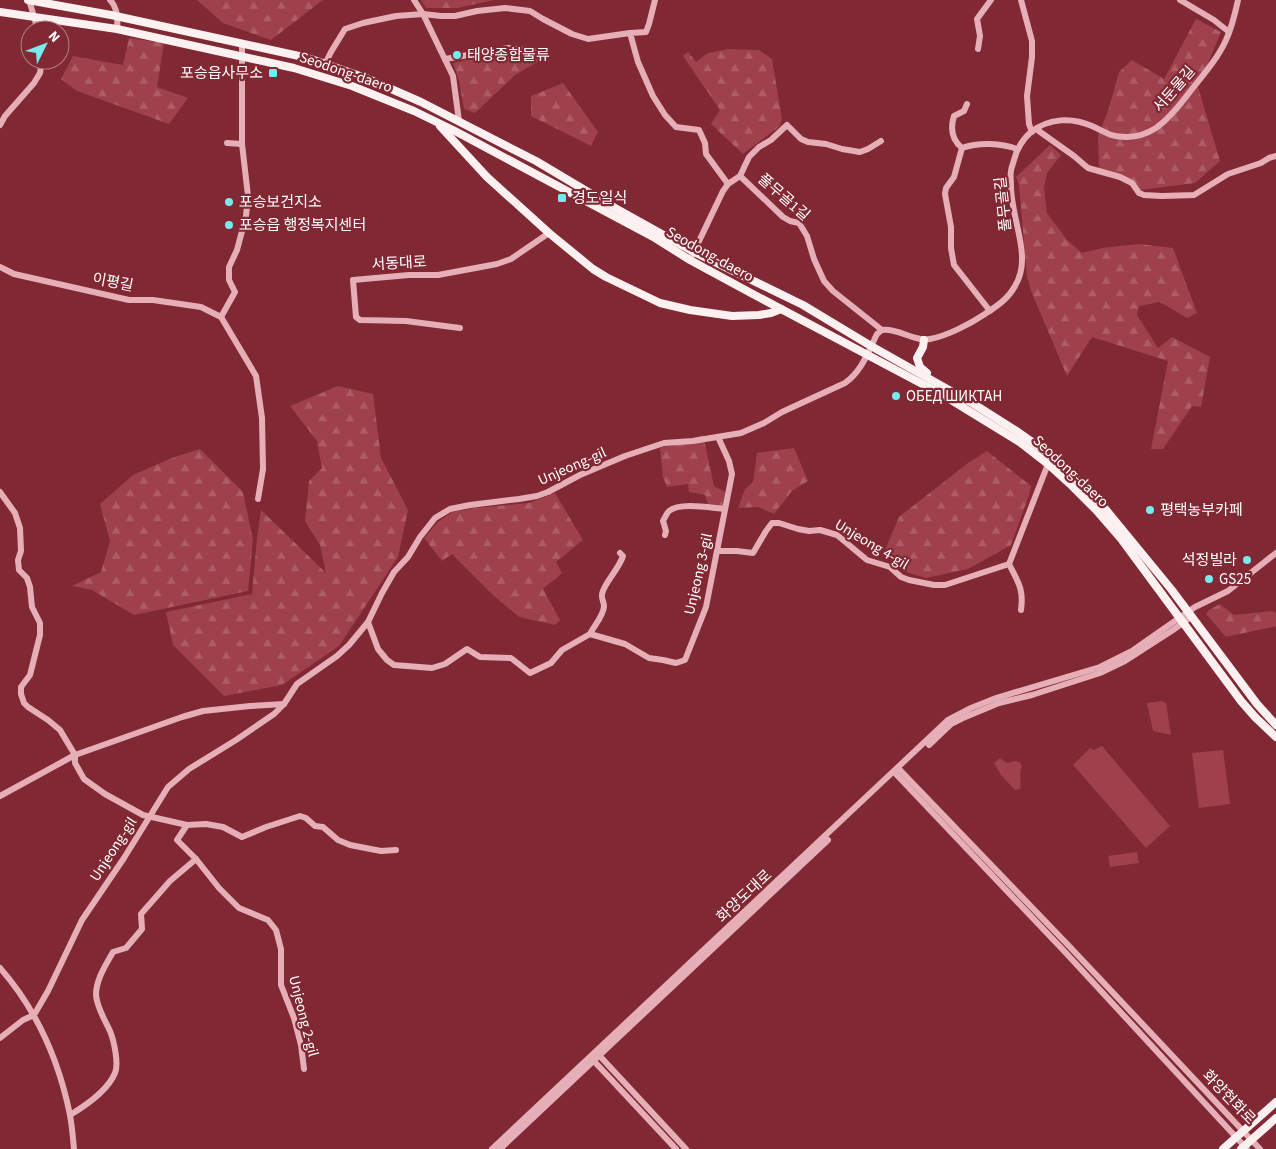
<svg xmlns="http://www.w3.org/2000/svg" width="1276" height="1149" viewBox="0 0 1276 1149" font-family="'Source Sans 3','Noto Sans KR',sans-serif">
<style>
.forest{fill:url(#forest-firs)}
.park{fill:#9f404d}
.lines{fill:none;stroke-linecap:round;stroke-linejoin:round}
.minor{stroke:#e6afb7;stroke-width:6}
.major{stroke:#fdf0f1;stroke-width:8}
.poi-dot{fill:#75ebed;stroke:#802833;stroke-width:2}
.labels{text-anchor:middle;stroke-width:4.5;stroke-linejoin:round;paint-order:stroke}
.poi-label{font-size:15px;fill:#fff;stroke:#802833;text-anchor:start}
.street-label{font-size:15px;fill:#fff;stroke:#802833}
</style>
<defs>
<pattern id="forest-firs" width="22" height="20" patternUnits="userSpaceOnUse" patternTransform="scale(1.25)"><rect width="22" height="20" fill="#9f404d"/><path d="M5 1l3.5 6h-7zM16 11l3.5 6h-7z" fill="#ad5d68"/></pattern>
</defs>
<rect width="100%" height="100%" fill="#802833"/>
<!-- forest -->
<g class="forest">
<path d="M197 0H323L271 40 223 23Z"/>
<path d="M421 0H494L458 8H426Z"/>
<path d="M1196 19 1221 32 1198 87 1220 161 1195 183 1140 190 1099 169 1098 135 1108 111 1119 72 1132 60 1164 79Z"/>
<path d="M129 38 164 43 157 87 188 98 169 124 77 91 61 79 73 56 123 65Z"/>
<path d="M728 49 759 50 772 59 782 119 780 126 743 154 711 124 720 110 683 56 688 52 696 62 708 53Z"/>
<path d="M508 52 541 55V60L515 75 475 113 464 109 459 81 453 63Z"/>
<path d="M563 83 598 132 591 146 531 116V96Z"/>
<path d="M1050 145 1061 155 1047 173 1044 188 1047 213 1067 240 1082 253 1102 248 1139 244 1173 248 1197 313 1187 318 1160 302 1139 306 1137 315 1158 348 1172 337 1210 357 1201 407 1192 406 1163 449H1151L1168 361 1092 337 1067 376 1031 291 1027 276 1019 185 1016 177Z"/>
<path d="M338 386 373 394 381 458 408 510 398 557 339 646 282 685 224 696 173 645 166 612 252 594 257 538 261 510 326 573 320 545 305 521 309 481 322 468 317 441 290 406Z"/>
<path d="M703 435 714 486 725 492 723 507 708 504 705 495 689 492 688 484 667 487 663 477 660 448Z"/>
<path d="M794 448 808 481 792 491 774 514 758 507 738 508 745 489 753 482 757 453Z"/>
<path d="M200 449 243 492 253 540 248 591 134 615 92 590 72 586 101 572 110 541 100 504 133 475 172 458Z"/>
<path d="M987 451 1031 486 1029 495 1011 545 968 569 926 578 909 573 894 560 883 555 899 517 968 463Z"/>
<path d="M555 493 583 540 556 562 562 573 543 589 560 620 555 625 519 617 493 595 452 554 442 561 424 538 438 522 452 512 476 508 529 503Z"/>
<path d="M1220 604 1234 615 1273 611 1276 613V626L1226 637 1206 614 1209 610Z"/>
</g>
<!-- park -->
<g class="park">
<path d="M1162 701 1166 703 1171 735 1153 731 1147 703Z"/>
<path d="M1102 746 1170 826 1146 848 1073 765 1090 748 1094 750Z"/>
<path d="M1223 750 1230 804 1199 808 1192 753Z"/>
<path d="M1000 758 1007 763 1015 761 1020 762 1022 767C1018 774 1022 781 1020 789L1015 790 1001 775 994 763Z"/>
<path d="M1137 852 1139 863 1110 867 1108 856Z"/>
</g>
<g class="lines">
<!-- minor -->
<g class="minor">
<path d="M29 0 35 20 37 30"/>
<path d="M110 0C118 8 118 19 117 29"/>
<path d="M414 0 423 14 453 76 459 121"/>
<path d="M655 0 649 24 646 32 630 33 638 62 653 96 665 115 676 127 699 130 705 143 706 154 728 184"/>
<path d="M1021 0 1032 41V57L1027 96 1029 124 1032 132"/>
<path d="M1180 0 1214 20 1229 32"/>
<path d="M978 49 980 36 977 19 991 0"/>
<path d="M445 59 508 48 537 51"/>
<path d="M325 64 331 52 345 29 363 23 396 16 423 14 441 16H455L477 11 505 8 530 11 543 19 572 34 588 39 630 33"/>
<path d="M967 104 964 111 954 116C950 129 952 140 962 148L954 177 946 188 945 194 951 227V248L954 265 990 311"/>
<path d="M0 125 5 116 34 83 40 73 42 60"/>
<path d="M1036 129 1074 156 1088 168 1120 177 1132 183 1139 193 1144 195 1162 196 1194 195 1228 174 1261 163 1269 158 1276 156"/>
<path d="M227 143 242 144V44"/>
<path d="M962 148C979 142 1001 143 1017 149"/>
<path d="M740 176 749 157 759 147 771 140 787 125 801 139 808 142 826 144 842 149 860 152 868 149 881 141"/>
<path d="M690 260 723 191 728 184 740 176 783 217 790 221 799 223 807 236 814 259 824 281 833 291 882 330"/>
<path d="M0 267 14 274 129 300H153L201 307 221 317 256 376 262 418 263 469 258 499"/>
<path d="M221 317 235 292 229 280V267L237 250 246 216 248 196 242 144"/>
<path d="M460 328 406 321 360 320 356 317 353 280 409 275H438L497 264 511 259 549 233"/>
<path d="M0 492 15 513 20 528 21 551 18 560 19 570 27 578 30 587 32 607 40 623V635L30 675 21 687V694L24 703 28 707 48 720 60 730 75 755V763L84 779 105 794 143 815 187 825 177 840 196 859 219 888 239 908 268 920 276 930 281 949V985L294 1018 301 1045 304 1069"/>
<path d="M665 535 666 531 663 521C665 518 666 514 669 511 680 502 711 508 724 509"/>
<path d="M718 551H737L753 553 766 531 772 523H779L798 529 809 531 820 530 837 535 867 560 890 567 901 577 909 580 934 585H945L1009 564 1048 464"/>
<path d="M1009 564C1018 582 1024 589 1021 610"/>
<path d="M368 622 378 649 387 660 394 665 432 668 445 664 467 649 480 657 511 658 530 673 551 663 562 650 590 634 625 644 649 658 663 660 676 663 685 660 706 607 732 474 729 461 718 437"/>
<path d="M590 634C594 626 604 615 604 606 604 602 601 598 602 594 604 583 619 569 623 556L620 553"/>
<path d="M929 745 951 724 963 718 999 703 1032 695 1100 673 1125 661 1173 630 1192 616"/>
<path d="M898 768 1070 947 1260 1149"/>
<path d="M894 772 1065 952 1247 1149"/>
<path d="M0 796 75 755 182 717 203 711 250 706 284 704"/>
<path d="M187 825 206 824 223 827 242 837 266 827 300 816 306 818 315 826 323 827 338 840 350 845 381 851 396 850"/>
<path d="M0 968C36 1009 59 1061 70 1115 72 1126 73 1138 74 1149"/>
<path d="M0 1038 23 1020 34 1015 48 991 82 920 124 858 168 787 189 769 236 740 274 714 284 704 297 684 337 656 349 645 368 622 382 593 394 572 408 557 420 537 435 518 450 509 470 505 519 499 537 496 548 492 580 475 625 456 664 443 693 441 741 433 764 423 782 412 845 383C862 371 868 352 877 334L882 330C899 328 914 342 930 339 947 336 970 324 985 314 997 306 1008 299 1015 286 1030 262 1017 231 1013 205 1012 199 1011 193 1011 186 1011 181 1010 176 1011 171 1011 168 1013 164 1014 160 1017 148 1022 140 1031 132 1049 118 1072 117 1092 126 1107 133 1110 137 1127 137 1137 137 1148 133 1156 128 1170 118 1181 103 1192 89 1204 74 1218 58 1226 40 1232 27 1235 14 1238 0"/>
<path d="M597 1053 686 1149"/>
<path d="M592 1059 676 1149"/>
<path d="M70 1115C85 1106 108 1090 115 1073 119 1064 114 1041 110 1031 105 1020 97 1008 96 995 96 979 106 965 113 952L126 948 142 929 141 914 170 881 196 859"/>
<path d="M492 1149 948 720 971 708 996 698 1100 667 1132 651 1195 607 1228 591 1276 553"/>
<path d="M500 1149 828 840"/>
</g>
<!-- major -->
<g class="major">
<path d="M28 0 111 15 308 58 366 78 421 102 536 161 615 208 694 252 803 305 871 346 972 403 1018 432 1045 451 1086 488 1107 511 1171 589 1257 704 1276 725"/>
<path d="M0 12 117 29 294 68 352 86 414 111 455 131 655 238 690 260 749 292 943 395 1021 443 1048 464 1070 484 1096 510 1122 540 1241 701 1255 717 1276 737"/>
<path d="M440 126 487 177 549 233 593 269 606 277 660 303 690 310 732 316 759 315 771 313 781 309"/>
<path d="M924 340 923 347 917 358 920 367 927 373"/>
<path d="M1223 1149 1276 1102"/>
<path d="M1241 1149 1276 1118"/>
</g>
</g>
<!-- markers -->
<g class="poi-dot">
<circle cx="457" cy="55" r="5"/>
<rect x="268" y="68" width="10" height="10" rx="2.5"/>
<rect x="557" y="193" width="10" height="10" rx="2.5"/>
<circle cx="229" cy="202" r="5"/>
<circle cx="229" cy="225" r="5"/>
<circle cx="896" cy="396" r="5"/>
<circle cx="1150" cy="510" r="5"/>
<circle cx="1247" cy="560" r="5"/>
<circle cx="1209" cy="579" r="5"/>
</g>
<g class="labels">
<!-- poi labels -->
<g class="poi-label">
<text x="467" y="60">태양종합물류</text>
<text x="263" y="78" text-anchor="end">포승읍사무소</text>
<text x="572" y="203">경도일식</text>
<text x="239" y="207">포승보건지소</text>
<text x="239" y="230">포승읍 행정복지센터</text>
<text x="906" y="401">ОБЕД ШИКТАН</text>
<text x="1160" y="515">평택농부카페</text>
<text x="1237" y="565" text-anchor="end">석정빌라</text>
<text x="1219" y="584">GS25</text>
</g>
<!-- street labels -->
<g class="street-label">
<text transform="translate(346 72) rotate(19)" y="5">Seodong-daero</text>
<text transform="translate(1174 89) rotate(-49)" y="5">서둔물길</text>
<text transform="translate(784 197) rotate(41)" y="5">풀무골1길</text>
<text transform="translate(1003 204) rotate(-96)" y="5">풀무골길</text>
<text transform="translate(710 254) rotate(29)" y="5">Seodong-daero</text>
<text transform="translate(399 263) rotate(-3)" y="5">서동대로</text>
<text transform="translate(113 282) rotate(11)" y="5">이평길</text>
<text transform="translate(572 466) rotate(-24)" y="5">Unjeong-gil</text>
<text transform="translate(1071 471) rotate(43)" y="5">Seodong-daero</text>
<text transform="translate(872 544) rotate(31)" y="5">Unjeong 4-gil</text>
<text transform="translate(698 574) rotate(-77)" y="5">Unjeong 3-gil</text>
<text transform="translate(113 849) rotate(-57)" y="5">Unjeong-gil</text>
<text transform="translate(744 896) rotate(-43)" y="5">화양도대로</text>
<text transform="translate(304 1016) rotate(76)" y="5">Unjeong 2-gil</text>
<text transform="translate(1229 1097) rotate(46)" y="5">화양현화로</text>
</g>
</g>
<!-- north arrow -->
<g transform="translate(45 45) rotate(48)"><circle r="24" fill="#802833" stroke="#b37e85"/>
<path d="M0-4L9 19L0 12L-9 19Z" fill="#75ebed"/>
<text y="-8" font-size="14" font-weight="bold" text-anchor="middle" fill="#ffffff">N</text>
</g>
</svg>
